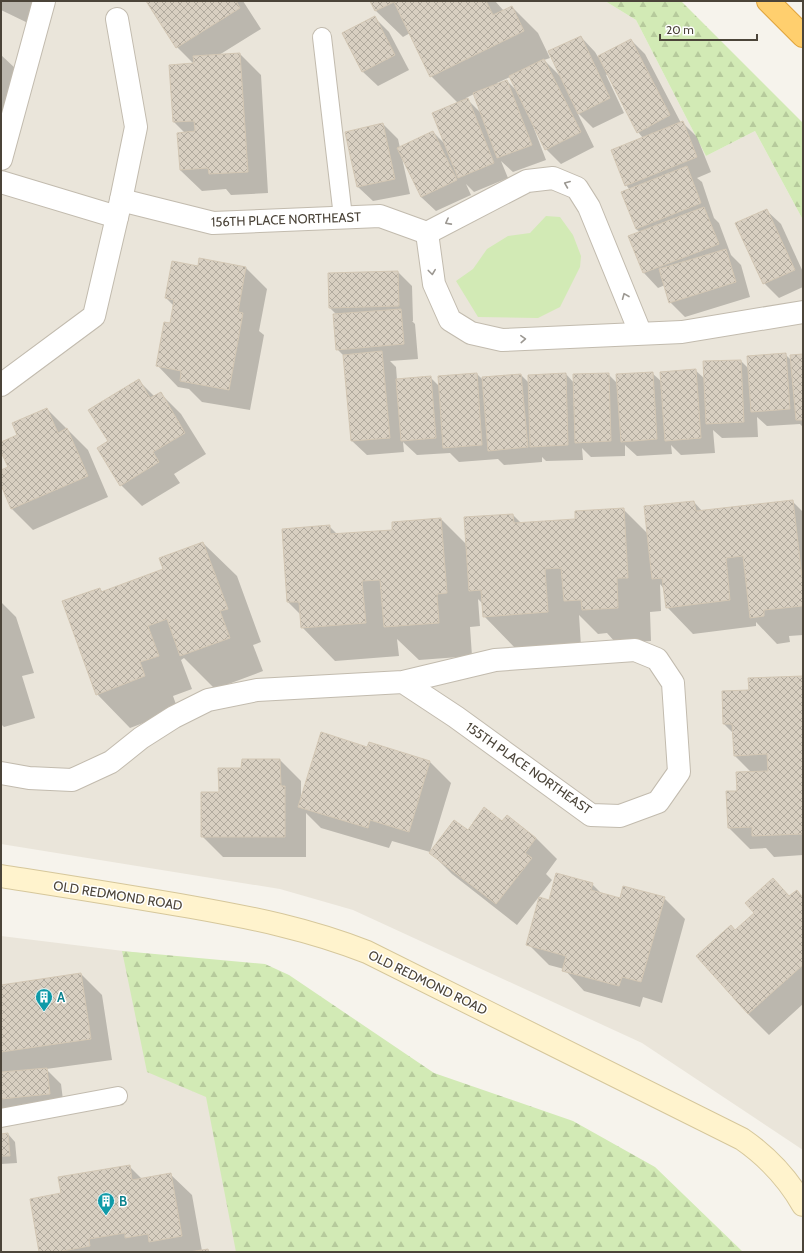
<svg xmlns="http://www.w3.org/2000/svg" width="804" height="1253" viewBox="0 0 804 1253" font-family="Cabin,sans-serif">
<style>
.residential{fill:#eae5da}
.forest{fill:url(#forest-firs)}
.green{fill:#d2eab5}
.shadow{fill:#0003;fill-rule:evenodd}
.building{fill:url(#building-cross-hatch);stroke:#d3c7b4}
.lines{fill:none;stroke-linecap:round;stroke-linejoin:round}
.lane-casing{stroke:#c2bbae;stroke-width:20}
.street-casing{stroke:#c2bbae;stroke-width:24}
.secondary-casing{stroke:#d6c79b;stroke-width:24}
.highway-casing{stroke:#e0a43c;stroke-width:24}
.lane{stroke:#fff;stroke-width:18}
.street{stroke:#fff;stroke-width:22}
.secondary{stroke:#fff3cd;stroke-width:22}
.highway{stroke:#ffcf6e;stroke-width:22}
.oneway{stroke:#9c9892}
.labels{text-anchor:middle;stroke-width:3;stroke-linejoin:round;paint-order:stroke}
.street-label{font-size:13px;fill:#4b4439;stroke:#fff}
.culture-label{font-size:13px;font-weight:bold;fill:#0d838f;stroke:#fff;text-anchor:start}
</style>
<defs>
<pattern id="forest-firs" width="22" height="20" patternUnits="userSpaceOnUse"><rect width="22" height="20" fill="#d2eab5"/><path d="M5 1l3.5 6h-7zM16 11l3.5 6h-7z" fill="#b6ca9c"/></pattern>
<pattern id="building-cross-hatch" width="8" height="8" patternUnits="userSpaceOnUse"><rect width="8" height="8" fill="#d8cfc1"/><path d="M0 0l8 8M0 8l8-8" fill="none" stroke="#b1aa9e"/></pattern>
</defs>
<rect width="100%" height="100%" fill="#f6f3ec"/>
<!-- residential -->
<g class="residential">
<path d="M1 1H605L636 20 706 156 755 131 803 220V1150L642 1043 353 910 280 889 1 844Z"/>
<path d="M1 936 270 969 281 1252H1Z"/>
</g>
<!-- forest -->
<g class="forest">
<path d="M605 1H681L803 123V220L755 131 706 156 636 20Z"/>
<path d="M122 951 265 964 289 975 434 1073 573 1121 655 1167 743 1252H236L206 1097 147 1072Z"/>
</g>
<!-- green -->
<path class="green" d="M546 216 560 217 573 235 581 256 580 267 560 307 538 318 478 317 456 281 473 269 487 249 508 236 530 233Z"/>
<!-- shadow -->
<g class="shadow">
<path d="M1 1H41L30 24 1 10Z"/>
<path d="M148 1H243L261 29 219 55 240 54 261 75 268 193 231 195 226 189 202 191 180 170 185 133 174 122 194 64 177 47Z"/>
<path d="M372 1H495L504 11 512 7 538 33 550 58 544 60 562 78 581 37 595 52 598 57 631 40 645 54 681 123 682 122 697 137 711 172 697 178 702 182 714 218 719 223 731 255 741 265 750 297 685 317 670 302 665 285 658 288 644 273 630 237 641 233 636 229 630 190 626 185 643 138 638 132 608 74 606 75 624 113 593 128 577 112 594 147 561 164 546 149 535 126H533L546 160 513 172 501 161 508 178 474 192 466 184 471 195 436 211 421 197 402 158 410 194 373 201 358 187 383 124 398 139 400 148 433 132 446 145 458 103 431 76 410 33 403 37 376 11ZM510 77 517 91 507 81 498 85 497 83ZM474 94 481 113 466 98Z"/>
<path d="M374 17 389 32 409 70 378 86 363 72 344 34Z"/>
<path d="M1 55 31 83 1 137Z"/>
<path d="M766 210 781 224 803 272V287L779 298 764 283Z"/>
<path d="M200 259 246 268 267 289 259 331 264 335 250 410 202 402 189 389 178 387 157 365 171 325 174 306 166 298 199 267Z"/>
<path d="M398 272 412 286 413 321H412L415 324 418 359 390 361 396 367 397 380 430 377 440 387 477 374 483 380 521 375 529 383 566 374 574 383 608 374 618 384 652 373 662 382 695 370 705 379 741 361 749 369 785 354 792 361 803 355V427L800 424 767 426 757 417 758 437 722 438 713 430 715 453 681 455 671 445 672 454 637 456 625 445V456L591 457 582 448 583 460 546 461 542 457V462L504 465 498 459 459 462 450 453 417 455 403 442 404 452 367 455 352 441 345 357 337 349V315L330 308 329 274Z"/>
<path d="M139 381 155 397 160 393 181 414 206 454 174 474 180 483 142 506 121 485 109 442Z"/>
<path d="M47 409 88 450 108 497 33 530 12 509 1 483V471L9 468 1 449V443L18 436Z"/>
<path d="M694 502 703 512 793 502 803 512V635L789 636 790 642 777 644 756 622V626L693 634 667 607 665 590 660 584 661 611 650 612 651 641 616 643 607 633 598 634 579 615 581 646 517 650 484 616 483 604 478 599 480 626 470 627 472 656 419 660 397 639 399 656 335 661 302 627 301 615 288 602 283 530 329 526 338 535 393 531 441 519 467 545 513 515 521 523 576 520 623 509 648 534Z"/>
<path d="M203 543 237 576 261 642 253 645 263 671 215 689 184 658 181 660 192 689 173 696 178 710 130 728 97 694 100 589 103 592 164 570Z"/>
<path d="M1 602 16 617 34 673 22 676 35 718 4 727 1 724Z"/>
<path d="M803 677V855L774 857 766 848 750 849 729 828 738 792 752 773 735 756 733 733 724 724 750 691Z"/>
<path d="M368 748 430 762 451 783 430 852 392 841 389 848 321 828 306 813V857H223L202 836 220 793 242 769 280 760 301 781V799Z"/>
<path d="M507 816 536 838 557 859 546 874 552 880 517 925 452 874 431 853 468 831 502 822Z"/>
<path d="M773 879 790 897 803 898V1004L769 1035 748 1014 735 931 755 913Z"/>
<path d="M592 884 602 894 620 899 664 898 685 919 662 1003 643 997 640 1007 584 991 564 969 549 965 528 944 549 901Z"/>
<path d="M81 974 102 995 112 1060 46 1069 61 1084 64 1108 8 1114 1 1107V986Z"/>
<path d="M8 1134 15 1142 17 1163 1 1164V1135Z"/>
<path d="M129 1166 142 1179 170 1174 192 1195 202 1251 208 1250 210 1252H40L62 1194Z"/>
</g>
<!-- building -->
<g class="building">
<path d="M146 1H236L240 8 176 48Z"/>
<path d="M370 1H486L493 15 512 6 524 31 430 77 394 2 375 11Z"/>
<path d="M375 16 395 55 362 72 342 33Z"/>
<path d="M581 36 610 98 578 114 548 51Z"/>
<path d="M631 39 670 115 637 133 598 56Z"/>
<path d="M240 53 248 172 209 174 208 168 180 170 177 133 195 131 194 121 173 122 169 65 194 63 193 56Z"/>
<path d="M544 59 581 132 545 150 509 76Z"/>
<path d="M507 80 532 145 497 158 473 93Z"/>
<path d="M468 98 494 163 458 178 432 113Z"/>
<path d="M683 121 697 157 625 186 611 150Z"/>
<path d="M383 123 395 179 357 187 345 132Z"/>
<path d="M433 131 457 180 421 197 397 148Z"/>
<path d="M687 166 701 203 636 229 621 192Z"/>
<path d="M704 207 719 244 643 273 628 236Z"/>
<path d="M767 209 795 270 763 284 735 223Z"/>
<path d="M726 249 736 282 669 303 659 269Z"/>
<path d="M199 258 246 267 238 312 243 313 229 390 180 381 181 371 156 366 164 322 170 323 174 300 165 298 172 261 198 266Z"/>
<path d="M398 271 399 306 329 308 328 273Z"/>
<path d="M401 309 404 344 336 350 333 314Z"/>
<path d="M382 351 390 438 351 441 343 355Z"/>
<path d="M786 353 790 409 751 412 747 356Z"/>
<path d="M803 354V420H796L790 355Z"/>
<path d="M741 360 744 422 706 424 703 361Z"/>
<path d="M696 369 701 438 665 441 660 372Z"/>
<path d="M653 372 657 439 621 442 616 374Z"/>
<path d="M477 373 482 445 443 448 438 376Z"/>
<path d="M566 373 568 445 530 447 528 375Z"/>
<path d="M609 373 611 441 575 443 573 374Z"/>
<path d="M521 374 528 447 488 451 482 377Z"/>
<path d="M431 376 436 438 401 441 396 379Z"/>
<path d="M139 379 150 398 161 392 185 433 153 452 159 462 120 486 97 448 108 441 88 410Z"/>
<path d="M47 408 58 433 67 428 88 476 11 509 1 485V470L8 467 1 452V442L17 435 12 423Z"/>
<path d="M793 500 803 586V606L764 610V616L750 618 743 556 726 558 730 600 666 608 662 578 652 579 644 506 694 501 696 511Z"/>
<path d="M624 508 628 578H617L618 608 582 610 581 600 564 601 561 568 545 569 548 612 483 617 481 590 469 591 464 517 513 514 514 523 575 519V511Z"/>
<path d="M441 518 447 593 437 594 439 623 384 627 380 580 362 581 366 623 301 628 299 602H287L282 529 330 525V534L392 530V522Z"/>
<path d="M203 542 228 609 220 611 230 638 180 656 167 619 148 626 159 656 140 662 145 676 96 695 62 601 100 588 101 592 163 569 159 558Z"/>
<path d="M803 676V834L752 836V827L728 828 726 791H737L736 772 768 771 767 754 734 756 732 724H723L722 691 749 690 748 678Z"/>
<path d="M321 732 367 747 369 742 430 761 409 832 370 820 368 828 298 807Z"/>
<path d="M242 759H280L281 786H285V837H201V792H219L218 768H241Z"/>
<path d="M484 807 502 821 507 815 536 838 525 853 532 858 496 904 429 853 454 820 468 830Z"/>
<path d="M556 873 593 883 591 890 620 898 623 886 665 897 641 982 622 977 619 986 562 971 566 956 526 945 539 897 549 900Z"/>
<path d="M773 878 789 896 797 890 803 898V965L748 1014 696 956 731 925 735 930 754 913 745 903Z"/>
<path d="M81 973 91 1039 1 1052V985Z"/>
<path d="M47 1068 50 1094 1 1099V1072Z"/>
<path d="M8 1133 10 1156H1V1134Z"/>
<path d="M130 1165 132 1180 171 1173 182 1236 149 1242 148 1234 125 1238V1233L89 1239 90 1246 57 1252H39L30 1199 61 1193 58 1177Z"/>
<path d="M208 1249 209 1252H189Z"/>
</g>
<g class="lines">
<!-- lane casing -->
<g class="lane-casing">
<g id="lane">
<path d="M322 37 343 217"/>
<path d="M1 1118 118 1096"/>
</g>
</g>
<!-- street casing -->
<g class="street-casing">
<g id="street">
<path d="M1 159 44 1"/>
<path d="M1 182 117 217"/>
<path d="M121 200 213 223 380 216 427 233 527 181 553 178 577 188 589 207 640 332"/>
<path d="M427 233 434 284 450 320 471 333 502 340 682 332 803 312"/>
<path d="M1 385 94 316 121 200 136 127 117 19"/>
<path d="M1 773 29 778 72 780 111 762 141 738 174 717 208 700 257 690 403 682 495 660 635 650 657 659 673 683 679 772 658 802 620 816 591 815 456 717 403 682"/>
</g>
</g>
<!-- secondary casing -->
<g class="secondary-casing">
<path id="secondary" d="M1 876C64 886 128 896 191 907 253 918 308 929 367 952L742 1139C768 1157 787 1177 803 1205"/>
</g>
<!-- highway casing -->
<g class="highway-casing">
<path id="highway" d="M768 1 803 36"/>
</g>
<!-- lane -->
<use href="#lane" class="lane"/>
<!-- street -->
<use href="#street" class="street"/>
<!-- secondary -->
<use href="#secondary" class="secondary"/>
<!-- highway -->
<use href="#highway" class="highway"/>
</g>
<!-- one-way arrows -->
<defs><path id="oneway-chevron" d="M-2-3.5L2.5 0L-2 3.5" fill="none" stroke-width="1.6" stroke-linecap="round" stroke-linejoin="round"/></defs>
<g class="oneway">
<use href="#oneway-chevron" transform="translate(567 184) rotate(-158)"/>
<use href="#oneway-chevron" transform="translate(448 222) rotate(152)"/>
<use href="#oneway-chevron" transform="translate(432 272) rotate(83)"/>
<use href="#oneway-chevron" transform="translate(625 296) rotate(-112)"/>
<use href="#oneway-chevron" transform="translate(523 339) rotate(-3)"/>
</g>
<!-- icons -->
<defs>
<g id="building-pin" transform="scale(0.9)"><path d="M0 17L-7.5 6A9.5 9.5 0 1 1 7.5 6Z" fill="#0f9aa8" stroke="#fff"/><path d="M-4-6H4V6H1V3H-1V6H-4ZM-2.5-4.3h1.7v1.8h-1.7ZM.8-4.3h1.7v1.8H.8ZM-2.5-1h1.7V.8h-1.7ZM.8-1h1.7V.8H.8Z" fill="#fff"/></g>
</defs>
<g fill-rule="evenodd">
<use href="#building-pin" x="44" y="997"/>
<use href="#building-pin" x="106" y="1201"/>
</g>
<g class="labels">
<!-- street labels -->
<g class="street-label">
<text transform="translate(286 219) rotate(-2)" y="5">156TH PLACE NORTHEAST</text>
<text transform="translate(529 768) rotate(35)" y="5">155TH PLACE NORTHEAST</text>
<text transform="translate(118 895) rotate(9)" y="5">OLD REDMOND ROAD</text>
<text transform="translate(428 982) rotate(26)" y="5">OLD REDMOND ROAD</text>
</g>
<!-- culture labels -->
<g class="culture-label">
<text x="57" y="1002">A</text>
<text x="119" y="1206">B</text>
</g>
</g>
<!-- border -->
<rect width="804" height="1253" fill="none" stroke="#4b4439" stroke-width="4"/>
<!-- scale -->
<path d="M660 34v6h97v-6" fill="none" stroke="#4b4439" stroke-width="2"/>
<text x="666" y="34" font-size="12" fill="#4b4439" stroke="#ffffff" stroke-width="3" paint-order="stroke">20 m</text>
</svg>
